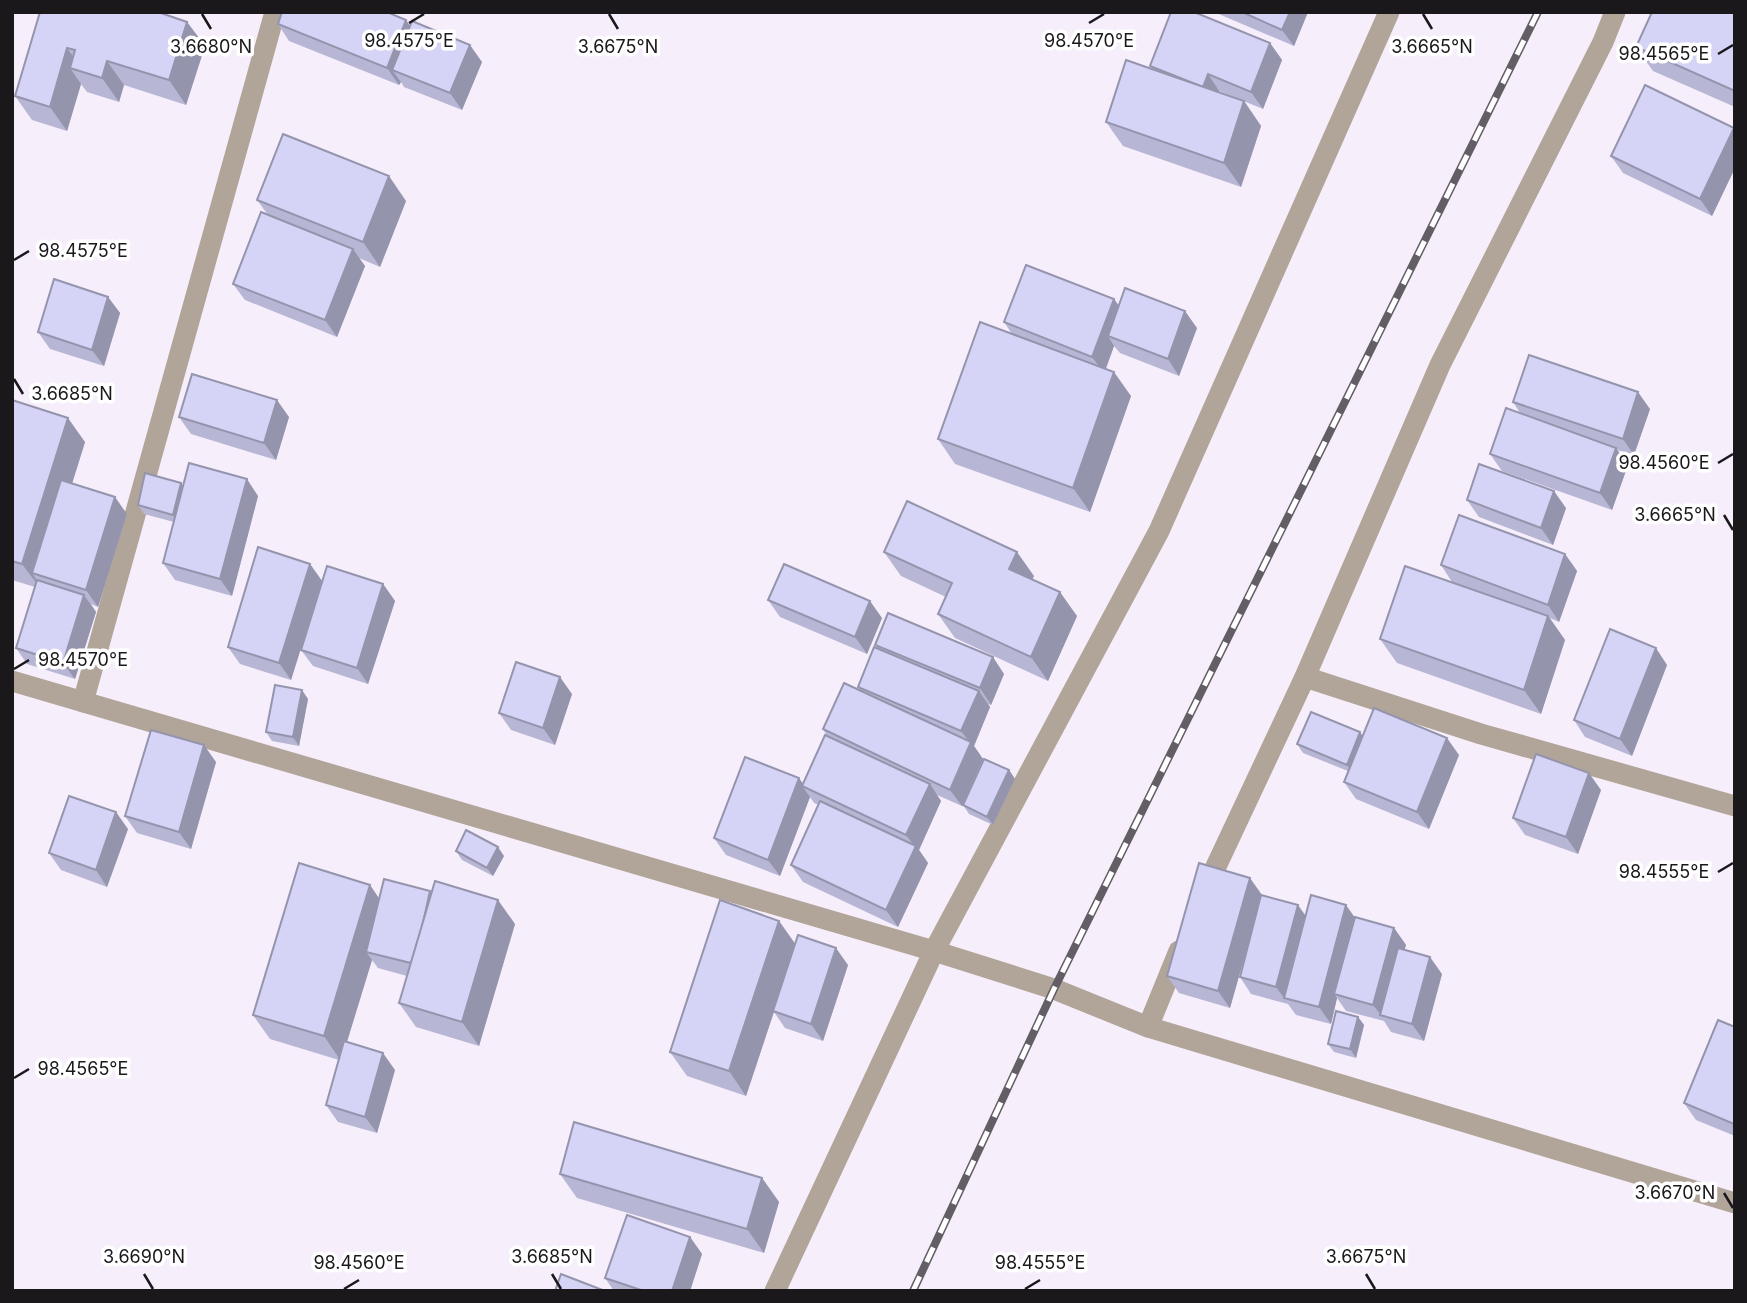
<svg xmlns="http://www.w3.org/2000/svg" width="1747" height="1303" viewBox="0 0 1747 1303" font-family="Inter,sans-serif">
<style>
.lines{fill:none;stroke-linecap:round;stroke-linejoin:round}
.minor{stroke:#b1a499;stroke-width:21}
.rail-casing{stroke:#635e65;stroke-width:8}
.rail{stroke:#fff;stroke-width:5;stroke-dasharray:16;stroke-linecap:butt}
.wall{fill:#b7b6d4}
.shaded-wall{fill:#9594ad}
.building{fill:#d5d4f7;stroke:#9594ad;stroke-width:2}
.ticks{fill:none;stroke:#1b181c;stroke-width:2.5}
.ticks-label{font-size:18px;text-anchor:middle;fill:#1b181c;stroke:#fff;stroke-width:7;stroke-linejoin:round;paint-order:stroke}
</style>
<rect width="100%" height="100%" fill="#f7eefb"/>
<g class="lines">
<!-- minor -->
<g class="minor">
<path d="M1305 677 1481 734 1735 806"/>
<path d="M12 681 934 951 1054 989 1148 1027 1735 1203"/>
<path d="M83 702 275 12"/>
<path d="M1204 892 1305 677 1440 365 1603 42 1615 12"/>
<path d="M1148 1027 1179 951"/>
<path d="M775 1291 934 951 1159 531 1389 12"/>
</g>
<!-- rail casing -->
<g class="rail-casing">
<path id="rail" d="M913 1291 1054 989 1538 12"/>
</g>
<!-- rail -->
<use href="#rail" class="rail"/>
</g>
<!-- wall -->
<g class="wall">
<path d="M40 12 187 22 205 46 186 105 124 85 119 102 87 92 81 84 67 131 32 120 15 96Z"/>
<path d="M1214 12H1308L1294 46Z"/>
<path d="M1735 12V107L1653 71 1636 47Z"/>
<path d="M278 24 410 25 482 62 462 110 404 87 401 82 399 85 289 41Z"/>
<path d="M1270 43 1282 60 1263 109 1219 91V93L1244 101 1261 126 1241 187 1123 146 1106 122 1153 70 1150 66Z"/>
<path d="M1734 128 1735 168 1712 216 1623 173 1611 156Z"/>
<path d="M257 200 406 201 380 267 359 258 365 266 337 337 245 300 233 284 268 215Z"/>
<path d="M108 297 120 313 104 366 50 349 38 332Z"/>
<path d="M1114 299 1119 306 1197 328 1179 376 1120 353 1114 346 1106 369 1131 396 1090 512 955 464 938 439 1012 334 1004 322Z"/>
<path d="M12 400 85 442 72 484 127 514 98 607 91 604 96 612 75 679 27 664 16 648 35 587 12 580Z"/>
<path d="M1513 402 1650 409 1634 455 1617 450 1628 465 1612 510 1502 471 1490 454 1520 413Z"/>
<path d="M179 417H289L276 460 191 434Z"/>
<path d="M183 486 258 496 232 596 175 580 163 563 174 522 144 514 138 505Z"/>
<path d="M1467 500 1566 508 1553 545 1479 517Z"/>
<path d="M884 552 1034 576 1032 579 1077 616 1048 681 955 638 938 614 946 597 901 576Z"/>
<path d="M1565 554 1577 571 1559 622 1550 618 1565 640 1541 714 1397 663 1380 639 1452 582 1441 565Z"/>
<path d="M310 564 322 581 291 680 240 664 228 647Z"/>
<path d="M383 584 395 601 368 684 313 666 301 650Z"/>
<path d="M768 600 882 618 867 654 780 617Z"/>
<path d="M875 645 1004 674 991 705 988 704 990 707 974 746 983 759 962 806 937 795 941 801 919 850 928 863 898 927 803 882 791 865 819 805 814 803 810 797 780 876 726 855 714 838 803 784 827 736 823 729 860 691 858 687 878 649Z"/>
<path d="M1667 665 1632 756 1585 737 1574 720Z"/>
<path d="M572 694 555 745 511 730 499 713Z"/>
<path d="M308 699 299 746 272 741 266 732Z"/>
<path d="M1363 736 1459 755 1429 829 1356 799 1344 782 1348 771 1303 753 1297 744Z"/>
<path d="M216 762 191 849 137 833 125 816Z"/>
<path d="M1009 770 1015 779 993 825 969 814 963 805Z"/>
<path d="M1601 790 1578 854 1525 835 1513 818Z"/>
<path d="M128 829 107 887 61 870 49 853Z"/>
<path d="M456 851 504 856 493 876 462 860Z"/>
<path d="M370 885 379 899 430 891 432 893 515 924 479 1046 416 1027 399 1003 407 976 378 968 372 960 347 1042 395 1070 377 1133 338 1122 326 1105 339 1060 270 1039 253 1015Z"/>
<path d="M1262 896 1305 916 1355 917 1394 928 1406 945 1404 950 1442 974 1424 1041 1391 1032 1384 1021 1346 1011 1337 998 1331 1024 1296 1015 1288 1004 1251 994 1240 977 1253 926 1230 1008 1179 993 1167 976Z"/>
<path d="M779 921 795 944 848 965 823 1041 785 1028 774 1012 746 1096 687 1076 670 1052Z"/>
<path d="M1358 1017 1364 1025 1356 1058 1334 1052 1328 1044Z"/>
<path d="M1735 1027V1136L1696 1120 1684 1103Z"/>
<path d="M560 1174 762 1178 779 1202 764 1253 577 1198Z"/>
<path d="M690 1237 702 1254 690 1291H614L605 1278Z"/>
</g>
<!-- shaded-wall -->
<g class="shaded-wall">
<path d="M1290 12H1308L1294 46 1282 30Z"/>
<path d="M406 20 418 37 392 70 401 82 399 85 387 68Z"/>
<path d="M187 22 205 46 186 105 169 80Z"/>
<path d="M1270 43 1282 60 1263 109 1251 92Z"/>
<path d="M470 45 482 62 462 110 450 93Z"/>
<path d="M67 48 84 72 70 68 81 84 67 131 50 107Z"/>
<path d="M107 61 124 85 119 102 102 78Z"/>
<path d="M1208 74 1219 91 1215 104 1203 87Z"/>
<path d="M1244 101 1261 126 1241 187 1224 163Z"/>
<path d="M1734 128 1735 168 1712 216 1700 199Z"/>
<path d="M389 176 406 201 380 267 363 242Z"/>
<path d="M353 249 365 266 337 337 325 320Z"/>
<path d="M108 297 120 313 104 366 92 350Z"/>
<path d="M1114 299 1126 316 1108 336 1114 346 1104 373 1092 357Z"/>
<path d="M1185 311 1197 328 1179 376 1168 359Z"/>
<path d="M1114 372 1131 396 1090 512 1073 488Z"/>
<path d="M1638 392 1650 409 1634 455 1623 439Z"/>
<path d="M277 400 289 417 276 460 264 443Z"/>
<path d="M68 418 85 442 43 576 32 573 40 585V588L22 564Z"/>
<path d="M1616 448 1628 465 1612 510 1600 493Z"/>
<path d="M247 479 258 496 232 596 220 579Z"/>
<path d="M181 483 187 491 179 523 173 515Z"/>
<path d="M1554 491 1566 508 1553 545 1541 528Z"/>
<path d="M115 497 127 514 98 607 86 590Z"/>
<path d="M1017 552 1034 576 1026 593 1009 569Z"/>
<path d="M1565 554 1577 571 1559 622 1548 605Z"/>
<path d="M310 564 322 581 291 680 279 663Z"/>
<path d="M383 584 395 601 368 684 357 668Z"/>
<path d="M1060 592 1077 616 1048 681 1031 657Z"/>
<path d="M84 595 96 612 75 679 63 663Z"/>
<path d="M870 601 882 618 867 654 855 637Z"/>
<path d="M1548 616 1565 640 1541 714 1524 690Z"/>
<path d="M1656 648 1667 665 1632 756 1620 739Z"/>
<path d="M993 657 1004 674 991 705 980 688Z"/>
<path d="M560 677 572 694 555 745 543 728Z"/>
<path d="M302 690 308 699 299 746 293 737Z"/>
<path d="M979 691 990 707 974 746 983 759 962 806 950 790 971 744 961 731Z"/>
<path d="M1360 732 1366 741 1353 773 1347 765Z"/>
<path d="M1447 738 1459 755 1429 829 1417 812Z"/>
<path d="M204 745 216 762 191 849 179 832Z"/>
<path d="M1009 770 1015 779 993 825 987 817Z"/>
<path d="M1589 773 1601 790 1578 854 1566 837Z"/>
<path d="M799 778 806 788 802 786 810 797 780 876 768 860Z"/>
<path d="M930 784 941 801 919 850 928 863 898 927 886 910 915 847 906 835Z"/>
<path d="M116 812 128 829 107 887 96 870Z"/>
<path d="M498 847 504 856 493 876 487 868Z"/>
<path d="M1250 878 1262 895 1230 1008 1218 991Z"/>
<path d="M370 885 387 910 366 952 372 960 341 1061 324 1036Z"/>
<path d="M498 900 515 924 479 1046 462 1022Z"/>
<path d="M1298 905 1310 922 1284 998 1276 987Z"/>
<path d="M1346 905 1358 922 1334 994 1337 998 1331 1024 1319 1007Z"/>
<path d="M779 921 796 945 746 1096 729 1071Z"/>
<path d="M1394 928 1406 945 1386 1017 1381 1015 1373 1005Z"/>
<path d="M836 948 848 965 823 1041 811 1024Z"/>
<path d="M1430 957 1442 974 1424 1041 1412 1024Z"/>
<path d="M1358 1017 1364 1025 1356 1058 1350 1049Z"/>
<path d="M383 1053 395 1070 377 1133 365 1117Z"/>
<path d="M762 1178 779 1202 764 1253 747 1229Z"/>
<path d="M690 1237 702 1254 690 1291H672Z"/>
</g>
<!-- building -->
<g class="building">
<path d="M40 12H158L187 22 169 80 107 61 102 78 70 68 75 50 67 48 50 107 15 96Z"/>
<path d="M282 12H387L406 20 387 68 278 24Z"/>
<path d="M1171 12H1194L1270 43 1251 92 1208 74 1203 87 1150 66Z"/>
<path d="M1242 12H1290L1282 30Z"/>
<path d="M1652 12H1735V91L1636 47Z"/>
<path d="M412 21 470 45 450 93 392 70Z"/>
<path d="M1126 60 1244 101 1224 163 1106 122Z"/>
<path d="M1645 85 1734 128 1700 199 1611 156Z"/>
<path d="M283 134 389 176 363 242 257 200Z"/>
<path d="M261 212 353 249 325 320 233 284Z"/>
<path d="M1026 265 1114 299 1092 357 1004 322Z"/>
<path d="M54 279 108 297 92 350 38 332Z"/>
<path d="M1125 288 1185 311 1168 359 1108 336Z"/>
<path d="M980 322 1114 372 1073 488 938 439Z"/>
<path d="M1529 355 1638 392 1623 439 1513 402Z"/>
<path d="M192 374 277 400 264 443 179 417Z"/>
<path d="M12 400 68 418 22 564 12 561Z"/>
<path d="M1506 408 1616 448 1600 493 1490 454Z"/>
<path d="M189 463 247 479 220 579 163 563Z"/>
<path d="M1479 464 1554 491 1541 528 1467 500Z"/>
<path d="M145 473 181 483 173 515 138 505Z"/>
<path d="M61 480 115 497 86 590 32 573Z"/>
<path d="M907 501 1017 552 1009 569 1060 592 1031 657 938 614 952 583 884 552Z"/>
<path d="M1459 515 1565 554 1548 605 1441 565Z"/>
<path d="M258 547 310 564 279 663 228 647Z"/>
<path d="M784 564 870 601 855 637 768 600Z"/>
<path d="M327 566 383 584 357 668 301 650Z"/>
<path d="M1405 566 1548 616 1524 690 1380 639Z"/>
<path d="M37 580 84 595 63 663 16 648Z"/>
<path d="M888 613 993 657 980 688 875 645Z"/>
<path d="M1610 629 1656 648 1620 739 1574 720Z"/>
<path d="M874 647 979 691 961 731 858 687Z"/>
<path d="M516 662 560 677 543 728 499 713Z"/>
<path d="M844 683 971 742 950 790 823 729Z"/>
<path d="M275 685 302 690 293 737 266 732Z"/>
<path d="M1374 708 1447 738 1417 812 1344 782Z"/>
<path d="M1311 712 1360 732 1347 765 1297 744Z"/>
<path d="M151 730 204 745 179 832 125 816Z"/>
<path d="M825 735 930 784 906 835 802 786Z"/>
<path d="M1536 754 1589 773 1566 837 1513 818Z"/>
<path d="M745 757 799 778 768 860 714 838Z"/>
<path d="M984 759 1009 770 987 817 963 805Z"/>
<path d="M69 796 116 812 96 870 49 853Z"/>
<path d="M820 801 916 846 886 910 791 865Z"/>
<path d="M466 830 498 847 487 868 456 851Z"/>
<path d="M299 863 370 885 324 1036 253 1015Z"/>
<path d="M1199 863 1250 878 1218 991 1167 976Z"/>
<path d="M384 879 430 891 422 927 411 963 366 952Z"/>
<path d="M435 881 498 900 462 1022 399 1003Z"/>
<path d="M1261 895 1298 905 1276 987 1240 977Z"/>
<path d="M1311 895 1346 905 1319 1007 1284 998Z"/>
<path d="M720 900 779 921 729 1071 670 1052Z"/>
<path d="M1355 917 1394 928 1373 1005 1334 994Z"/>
<path d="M798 935 836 948 811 1024 773 1011Z"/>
<path d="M1398 948 1430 957 1412 1024 1380 1015Z"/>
<path d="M1336 1011 1358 1017 1350 1049 1328 1044Z"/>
<path d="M1718 1020 1735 1027V1121L1734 1124 1684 1103Z"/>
<path d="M344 1041 383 1053 365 1117 326 1105Z"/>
<path d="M574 1122 762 1178 747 1229 560 1174Z"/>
<path d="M627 1215 690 1237 672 1291H644L605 1278Z"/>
<path d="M561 1274 605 1291H555Z"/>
</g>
<!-- ticks -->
<path class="ticks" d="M202 14 211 29M609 14 618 29M1423 14 1432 29M409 23 424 14M1089 23 1104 14M1718 54 1733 45M14 260 29 251M14 379 23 394M1718 463 1733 454M1724 515 1733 530M14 669 29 660M1718 872 1733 863M14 1078 29 1069M1724 1193 1733 1208M144 1274 153 1289M552 1274 561 1289M1366 1274 1375 1289M344 1289 359 1280M1025 1289 1040 1280"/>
<g class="ticks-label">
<text x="409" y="47">98.4575°E</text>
<text x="1089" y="47">98.4570°E</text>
<text x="211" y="53">3.6680°N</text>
<text x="618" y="53">3.6675°N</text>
<text x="1432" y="53">3.6665°N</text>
<text x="1664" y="60">98.4565°E</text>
<text x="83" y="257">98.4575°E</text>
<text x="72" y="400">3.6685°N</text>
<text x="1664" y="469">98.4560°E</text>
<text x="1675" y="521">3.6665°N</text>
<text x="83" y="666">98.4570°E</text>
<text x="1664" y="878">98.4555°E</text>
<text x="83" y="1075">98.4565°E</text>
<text x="1675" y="1199">3.6670°N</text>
<text x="144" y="1263">3.6690°N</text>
<text x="552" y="1263">3.6685°N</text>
<text x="1366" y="1263">3.6675°N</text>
<text x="359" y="1269">98.4560°E</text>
<text x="1040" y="1269">98.4555°E</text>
</g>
<!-- border -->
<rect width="1747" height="1303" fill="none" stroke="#1b181c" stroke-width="28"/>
</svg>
